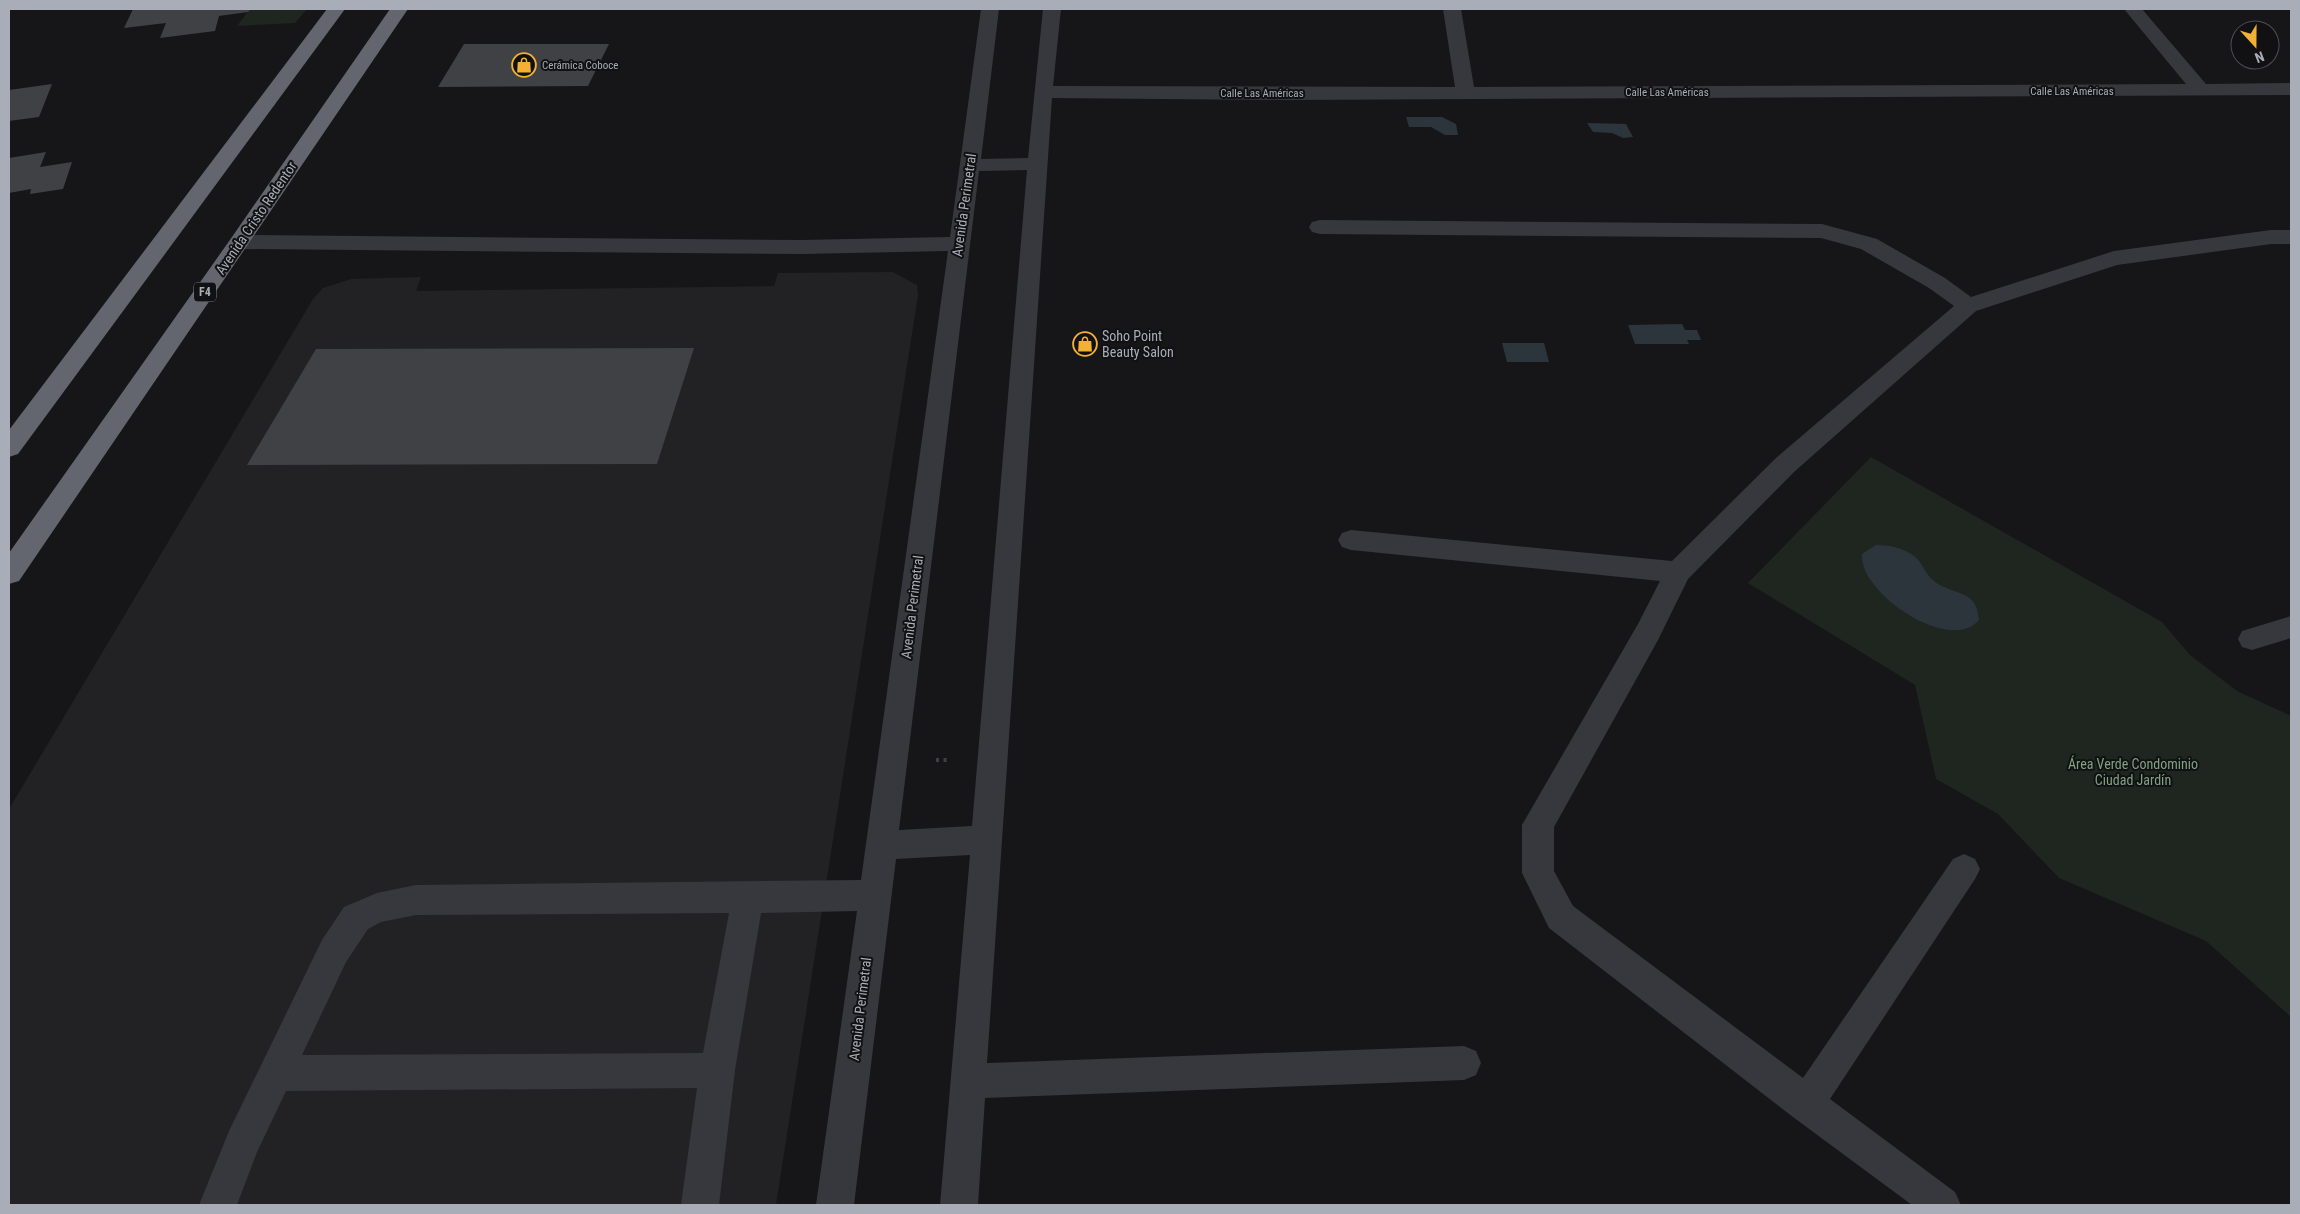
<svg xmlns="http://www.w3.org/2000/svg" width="2300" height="1214" viewBox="0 0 2300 1214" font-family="'Roboto Condensed',sans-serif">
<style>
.built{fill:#222225}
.green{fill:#1e261f}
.water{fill:#2c353c}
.building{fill:#404145}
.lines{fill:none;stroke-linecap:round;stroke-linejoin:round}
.path{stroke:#3d3f44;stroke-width:4;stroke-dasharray:3 4.5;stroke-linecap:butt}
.minor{fill:#37383d;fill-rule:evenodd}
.highway{fill:#63666e;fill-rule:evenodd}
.labels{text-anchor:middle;stroke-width:4;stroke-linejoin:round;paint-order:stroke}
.far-poi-label{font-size:11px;fill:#a8adb8;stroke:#111113;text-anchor:start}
.far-street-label{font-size:11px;fill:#a8adb8;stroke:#111113}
.shield{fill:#111113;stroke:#7b7e86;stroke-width:1}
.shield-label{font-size:12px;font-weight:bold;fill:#a8adb8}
.street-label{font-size:14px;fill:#a8adb8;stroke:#111113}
.poi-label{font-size:14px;fill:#a8adb8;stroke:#111113;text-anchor:start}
.park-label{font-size:14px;fill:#7fa381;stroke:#111113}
</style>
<rect width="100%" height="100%" fill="#161618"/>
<!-- built -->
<path class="built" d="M893 272 917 285 918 295 776 1205H9V809L313 299 323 288 351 279 421 277 416 291 774 286 778 273Z"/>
<!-- green -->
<g class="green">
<path d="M250 9H307L295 23 237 26Z"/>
<path d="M1871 457 2162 622 2190 655 2237 691 2291 716V1017L2206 941 2059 878 1998 814 1936 779 1915 685 1748 583Z"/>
</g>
<!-- water -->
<g class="water">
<path d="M1406 117H1442L1456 124 1458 135H1445L1431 127H1409Z"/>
<path d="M1587 123 1626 124 1633 137 1623 138 1612 133 1593 132Z"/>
<path d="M1682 324 1685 330H1697L1701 340H1687L1689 344H1635L1628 325Z"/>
<path d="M1502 343H1544L1549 362H1507Z"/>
<path d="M1876 545C1892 545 1909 549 1919 561 1924 567 1926 575 1933 580 1950 596 1977 587 1979 620 1950 655 1858 592 1862 554Z"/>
</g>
<!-- building -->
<g class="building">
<path d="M133 9H251L248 12 219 16 215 31 160 38 166 23 124 28Z"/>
<path d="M464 44H609L588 86 438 87Z"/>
<path d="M52 84 39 117 9 121V90Z"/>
<path d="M46 152 40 167 72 162 63 189 30 194 31 189 9 193V158Z"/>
<path d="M694 348 657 464 247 465 316 349Z"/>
</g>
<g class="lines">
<!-- path -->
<path class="path" d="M936 760H950"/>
<!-- minor -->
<g class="minor">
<path d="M981 9H999L981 159 1028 158 1043 9H1061L1053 86 1455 87 1443 9H1461L1474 87 2186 84 2124 9H2142L2206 84 2291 83V95L1286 100 1052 98 987 1063 1464 1046 1476 1051 1481 1063 1476 1075 1464 1080 985 1098 978 1205H940L970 855 896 859 854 1205H816L857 911 761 913 735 1070 719 1205H681L697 1088 286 1091 257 1152 237 1205H199L229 1131 322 940 344 907 377 893 416 885 861 880 948 251 801 254 240 249 232 247 229 242 232 237 240 235 801 240 950 237ZM1027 170 972 826 899 830 979 171ZM729 913 703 1053 302 1055 346 962 368 929 381 922 416 915Z"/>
<path d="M1320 220 1822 224 1877 239 1945 278 1971 297 2114 251 2271 230H2291V244H2271L2117 265 1976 311 1794 472 1688 579 1658 640 1554 827V871L1573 906 1803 1078 1953 859 1964 854 1975 859 1980 869 1975 879 1830 1099 1955 1192 1961 1205H1912L1793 1117 1549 928 1522 873V825L1638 624 1660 581 1351 550 1342 547 1338 540 1342 533 1351 530 1672 561 1776 458 1954 306 1929 288 1861 249 1821 238 1320 234 1312 232 1309 227 1312 222Z"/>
<path d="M2291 616V638L2252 650 2242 647 2238 639 2242 631Z"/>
</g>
<!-- highway -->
<g class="highway">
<path d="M327 9H345L18 454 9 457V430Z"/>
<path d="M390 9H408L19 581 9 584V553L232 237Z"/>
</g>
</g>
<!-- icons -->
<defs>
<g id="shop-ring" transform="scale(1.25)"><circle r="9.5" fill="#111113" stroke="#f2b134" stroke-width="1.5"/><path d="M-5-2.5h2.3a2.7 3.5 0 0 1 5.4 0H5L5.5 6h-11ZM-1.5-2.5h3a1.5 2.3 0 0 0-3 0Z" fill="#f2b134"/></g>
</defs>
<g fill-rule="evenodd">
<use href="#shop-ring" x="524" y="65"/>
<use href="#shop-ring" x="1085" y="344"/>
</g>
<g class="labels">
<!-- far-poi labels -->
<g class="far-poi-label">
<text x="542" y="69">Cerámica Coboce</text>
</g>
<!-- far-street labels -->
<g class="far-street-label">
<text x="2072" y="95">Calle Las Américas</text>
<text x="1667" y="96">Calle Las Américas</text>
<text x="1262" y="97">Calle Las Américas</text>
</g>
<!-- shield labels -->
<rect class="shield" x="194" y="282.5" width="22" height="19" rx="4"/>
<g class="shield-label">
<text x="205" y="296">F4</text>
</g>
<!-- street labels -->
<g class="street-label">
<text transform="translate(964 205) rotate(-82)" y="5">Avenida Perimetral</text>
<text transform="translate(256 218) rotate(-56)" y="5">Avenida Cristo Redentor</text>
<text transform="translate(912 607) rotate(-83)" y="5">Avenida Perimetral</text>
<text transform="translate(860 1009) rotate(-83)" y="5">Avenida Perimetral</text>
</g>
<!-- poi labels -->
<g class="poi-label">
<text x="1102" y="341">Soho Point<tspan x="1102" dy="16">Beauty Salon</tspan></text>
</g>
<!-- park labels -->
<g class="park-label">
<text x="2133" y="769">Área Verde Condominio<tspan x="2133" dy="16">Ciudad Jardín</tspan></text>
</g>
</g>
<!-- border -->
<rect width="2300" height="1214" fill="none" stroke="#a8adb8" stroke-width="20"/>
<!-- north arrow -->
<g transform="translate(2255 45) rotate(159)"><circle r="24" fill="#111113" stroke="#4d4f55"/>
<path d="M0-4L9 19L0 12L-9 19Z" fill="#f2b134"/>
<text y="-8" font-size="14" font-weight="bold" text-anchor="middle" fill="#a8adb8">N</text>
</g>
</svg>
